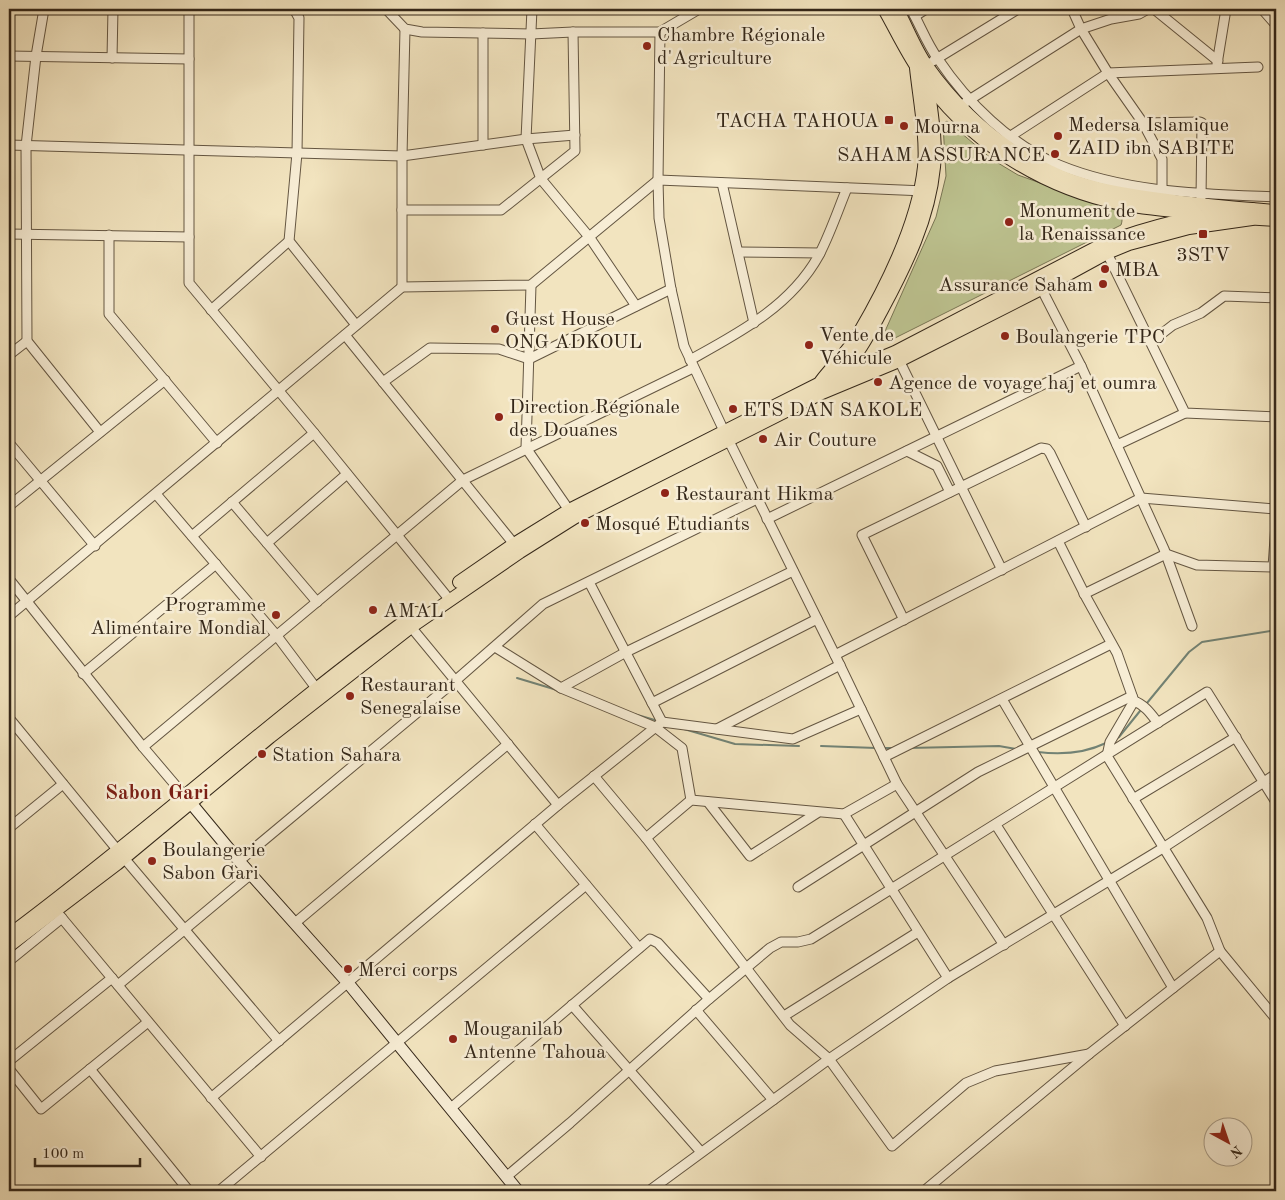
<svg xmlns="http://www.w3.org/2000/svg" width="1285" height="1200" viewBox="0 0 1285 1200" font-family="'Old Standard TT',serif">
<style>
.green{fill:#bdc390;stroke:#787554}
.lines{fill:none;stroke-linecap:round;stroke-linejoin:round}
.stream{stroke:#728274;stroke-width:2}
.street-casing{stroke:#645642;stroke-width:11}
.secondary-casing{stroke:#342719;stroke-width:13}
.primary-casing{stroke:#342719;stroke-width:14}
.street{stroke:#f7edd5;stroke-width:9}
.secondary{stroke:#f7edd5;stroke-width:11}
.primary{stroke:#f2e4bf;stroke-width:12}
.poi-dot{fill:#8f2418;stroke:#f7edd5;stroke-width:2}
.labels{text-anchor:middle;stroke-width:5;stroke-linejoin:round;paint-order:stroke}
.poi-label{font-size:20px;fill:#342719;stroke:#f7edd5;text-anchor:start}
.neighbourhood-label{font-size:21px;font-weight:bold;fill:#7a1f14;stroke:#f7edd5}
</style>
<rect width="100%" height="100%" fill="#f2e4bf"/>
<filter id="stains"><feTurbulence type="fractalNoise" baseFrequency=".004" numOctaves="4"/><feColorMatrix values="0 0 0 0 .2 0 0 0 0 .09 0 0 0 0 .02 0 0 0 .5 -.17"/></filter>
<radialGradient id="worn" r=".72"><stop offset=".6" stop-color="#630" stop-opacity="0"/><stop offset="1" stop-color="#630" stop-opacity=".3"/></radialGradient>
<!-- green -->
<path class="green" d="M947 121 993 160 1018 175 1118 211C1122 216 1123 219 1121 225L893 339 888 338 885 333 886 329 936 217 946 176 943 124Z"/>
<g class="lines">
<!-- stream -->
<g class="stream">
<path d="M517 678 557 690"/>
<path d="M1147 703 1189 652 1202 642 1276 630"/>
<path d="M634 714 658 721"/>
<path d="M684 729 735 744 799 746"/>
<path d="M1115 739 1119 737 1140 711"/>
<path d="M821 746 876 748"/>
<path d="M883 748H894"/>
<path d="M908 748 999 746 1016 749"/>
<path d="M1038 752C1061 755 1085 753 1106 743"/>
</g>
<!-- street casing -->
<g class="street-casing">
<g id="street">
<path d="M44 9 36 56 26 146 27 341 100 432"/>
<path d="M189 9V283L314 433 449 599"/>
<path d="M294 9 299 18 297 153 289 241 356 325"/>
<path d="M386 9 405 29 422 32 531 34 573 32H660L699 9"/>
<path d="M532 9 526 139 541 179 590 238 636 306"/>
<path d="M911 9C920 25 927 44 938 59 967 102 1010 145 1059 165 1127 193 1204 194 1276 197"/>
<path d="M1072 9 1081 29 1108 73 1143 123 1162 159V193"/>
<path d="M1154 9 1218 61"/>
<path d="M1262 9 1276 25"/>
<path d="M915 16 926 9"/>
<path d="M660 32 658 180 659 218 671 289 684 346 724 431 835 655 897 784 1004 945"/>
<path d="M9 56 189 59"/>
<path d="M112 58 113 9"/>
<path d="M933 61 1018 9"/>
<path d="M1217 64 1226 9"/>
<path d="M966 102 1081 29 1111 19 1139 14 1148 9"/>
<path d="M1143 123 1200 122 1202 123 1201 198"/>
<path d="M1006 139 1108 73 1258 67"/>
<path d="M9 145 402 156 526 139 575 135"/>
<path d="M483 145V33"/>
<path d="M722 183 754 323"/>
<path d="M402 210H501L575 151 573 32"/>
<path d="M9 234 189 237"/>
<path d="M109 235V314L217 443"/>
<path d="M1105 249 1185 413 1276 417"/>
<path d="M738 252 820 253"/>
<path d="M1039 284 1081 366 1164 549 1192 626"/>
<path d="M531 285 526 448 571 513"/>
<path d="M402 287V156L405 29"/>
<path d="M211 310 289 241"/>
<path d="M345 335 514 544"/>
<path d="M1151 342 1173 325 1201 313 1224 296 1276 298"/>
<path d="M9 355 27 341"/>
<path d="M897 356 1002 570"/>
<path d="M690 360C739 333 791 306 819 255 830 234 838 210 847 188"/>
<path d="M383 382 430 348 499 349 529 359 671 289"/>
<path d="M9 443 95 546"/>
<path d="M1117 445 1185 413"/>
<path d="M907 451 937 466 950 492"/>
<path d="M156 494 277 636 319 692"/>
<path d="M232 502 317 602"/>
<path d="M9 506 165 380"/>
<path d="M767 519 1081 366"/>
<path d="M192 536 314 433"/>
<path d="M1058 541 1086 597 1117 653 1134 701 1110 742 1107 756 1207 918 1220 951 1276 1019"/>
<path d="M267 543 347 474"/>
<path d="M9 579 143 747 188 800"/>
<path d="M589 582 662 722"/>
<path d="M1084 594 1166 554 1197 565 1273 567 1276 524"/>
<path d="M9 616 402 287 531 285 658 180 925 191"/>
<path d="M904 620 862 535 1041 448 1047 449 1050 453 1086 527"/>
<path d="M411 627 558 805"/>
<path d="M495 647 561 688 626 652 793 571"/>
<path d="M835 655 1141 498 1276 509"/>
<path d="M83 674 216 564"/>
<path d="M561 688 655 727 682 748 691 800"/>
<path d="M1002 699 1173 988"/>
<path d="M1134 701C1145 705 1151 714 1158 723"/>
<path d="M652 703 817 619"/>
<path d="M9 718 124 858 279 1041"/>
<path d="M717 729 840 665"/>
<path d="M143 747 463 480 693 368"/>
<path d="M884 757 1111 644"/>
<path d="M594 776 646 838 790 1025 829 1059 892 1146 966 1083 995 1071 1089 1054"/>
<path d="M1133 799 1236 737"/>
<path d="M708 802 750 856 817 813"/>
<path d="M844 814 948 978"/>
<path d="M535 824 639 948"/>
<path d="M996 825 1125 1026"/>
<path d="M9 828 63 784"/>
<path d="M646 838 691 800 844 814 897 784"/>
<path d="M239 861 455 681 543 604 757 499"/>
<path d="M798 887 978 772 1132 696"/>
<path d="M56 911 261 1157"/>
<path d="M295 923 508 744"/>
<path d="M9 961 62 918"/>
<path d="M118 985 251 874"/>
<path d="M572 1005 701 1152"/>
<path d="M696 1010 773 1100"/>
<path d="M784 1016 918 932"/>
<path d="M9 1061 112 978"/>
<path d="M9 1069 41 1109 148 1022"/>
<path d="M90 1069 189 1191"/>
<path d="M211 1098 558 805 662 722 793 739 861 709"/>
<path d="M451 1108 650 939 658 943 709 999"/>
<path d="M506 1177 570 1123 709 999 770 948 781 942H798L811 939 1207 692 1276 802"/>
<path d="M219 1191 586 885"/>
<path d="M649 1191 829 1059 948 978 1163 848 1276 774"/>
<path d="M924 1191 1089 1054 1220 951"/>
</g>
</g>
<!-- secondary casing -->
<g class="secondary-casing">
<path id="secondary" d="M190 802 239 861 348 983 518 1191"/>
</g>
<!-- primary casing -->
<g class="primary-casing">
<g id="primary">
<path d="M884 9C896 30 906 52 920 72 966 140 1040 187 1121 204 1146 209 1171 211 1196 213"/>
<path d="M897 9C907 27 915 49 927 66 959 111 999 147 1049 171 1081 187 1117 193 1152 198 1193 204 1235 208 1276 211"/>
<path d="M1243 218 1276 220"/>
<path d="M840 372C859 355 870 332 882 310 906 265 929 219 934 167 937 141 931 111 928 84"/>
<path d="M821 381C833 365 849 351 859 333 887 285 918 223 924 167 927 139 919 97 916 68"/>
<path d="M459 582 514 544 569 510 820 383 895 352 1103 244C1152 225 1200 214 1252 209"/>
<path d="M9 935C148 832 276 714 416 613"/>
<path d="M9 946 117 864 270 737 411 627 520 552 574 518 822 393 899 361 1041 289 1107 253 1129 244 1189 228 1252 219"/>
</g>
</g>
<!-- street -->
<use href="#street" class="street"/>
<!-- secondary -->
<use href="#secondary" class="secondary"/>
<!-- primary -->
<use href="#primary" class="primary"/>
</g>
<!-- markers -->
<g class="poi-dot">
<circle cx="647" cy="46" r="5"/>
<rect x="884" y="115" width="10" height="10" rx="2.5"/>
<circle cx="904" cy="126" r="5"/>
<circle cx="1058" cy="136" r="5"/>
<circle cx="1055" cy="154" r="5"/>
<circle cx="1009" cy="222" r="5"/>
<rect x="1198" y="229" width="10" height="10" rx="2.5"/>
<circle cx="1105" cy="269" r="5"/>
<circle cx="1103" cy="284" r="5"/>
<circle cx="495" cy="329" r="5"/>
<circle cx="1005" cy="336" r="5"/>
<circle cx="809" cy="345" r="5"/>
<circle cx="878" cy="382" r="5"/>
<circle cx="733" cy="409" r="5"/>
<circle cx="499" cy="417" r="5"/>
<circle cx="763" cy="439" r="5"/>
<circle cx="665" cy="493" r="5"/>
<circle cx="585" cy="523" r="5"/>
<circle cx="373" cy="610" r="5"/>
<circle cx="276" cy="615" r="5"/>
<circle cx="350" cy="696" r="5"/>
<circle cx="262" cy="754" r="5"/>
<circle cx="152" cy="861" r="5"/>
<circle cx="348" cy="969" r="5"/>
<circle cx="453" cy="1039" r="5"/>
</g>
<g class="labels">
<!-- poi labels -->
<g class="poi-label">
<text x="657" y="41">Chambre Régionale<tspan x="657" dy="23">d'Agriculture</tspan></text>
<text x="879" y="127" text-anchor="end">TACHA TAHOUA</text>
<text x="1068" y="131">Medersa Islamique<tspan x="1068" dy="23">ZAID ibn SABITE</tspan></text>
<text x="914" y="133">Mourna</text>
<text x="1045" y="161" text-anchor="end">SAHAM ASSURANCE</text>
<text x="1019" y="217">Monument de<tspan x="1019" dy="23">la Renaissance</tspan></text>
<text x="1203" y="261" text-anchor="middle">3STV</text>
<text x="1115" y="276">MBA</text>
<text x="1093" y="291" text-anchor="end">Assurance Saham</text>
<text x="505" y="325">Guest House<tspan x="505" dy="23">ONG ADKOUL</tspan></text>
<text x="819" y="341">Vente de<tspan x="819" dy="23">Véhicule</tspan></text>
<text x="1015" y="343">Boulangerie TPC</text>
<text x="888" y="389">Agence de voyage haj et oumra</text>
<text x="509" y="413">Direction Régionale<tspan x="509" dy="23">des Douanes</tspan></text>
<text x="743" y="416">ETS DAN SAKOLE</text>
<text x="773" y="446">Air Couture</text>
<text x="675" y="500">Restaurant Hikma</text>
<text x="595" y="530">Mosqué Etudiants</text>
<text x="266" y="611" text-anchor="end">Programme<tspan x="266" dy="23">Alimentaire Mondial</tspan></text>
<text x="383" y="617">AMAL</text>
<text x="360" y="691">Restaurant<tspan x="360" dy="23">Senegalaise</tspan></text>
<text x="272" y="761">Station Sahara</text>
<text x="162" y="856">Boulangerie<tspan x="162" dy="23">Sabon Gari</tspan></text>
<text x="358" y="976">Merci corps</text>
<text x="463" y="1035">Mouganilab<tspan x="463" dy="23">Antenne Tahoua</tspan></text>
</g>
<!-- neighbourhood labels -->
<g class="neighbourhood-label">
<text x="157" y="799">Sabon Gari</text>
</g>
</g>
<!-- margin -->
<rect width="1285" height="1200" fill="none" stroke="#f2e4bf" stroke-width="30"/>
<rect x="10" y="10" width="1265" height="1180" fill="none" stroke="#342719" stroke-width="2.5"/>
<rect x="15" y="15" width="1255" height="1170" fill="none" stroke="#342719"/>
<!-- north arrow -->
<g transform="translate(1228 1142) rotate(140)"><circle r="24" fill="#f7edd5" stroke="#a99e8a"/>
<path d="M0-4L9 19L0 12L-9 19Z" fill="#8f2418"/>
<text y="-8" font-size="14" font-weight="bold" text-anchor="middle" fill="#342719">N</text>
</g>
<!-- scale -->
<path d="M35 1158v8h105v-8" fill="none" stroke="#342719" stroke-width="2.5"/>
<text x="42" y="1158" font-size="15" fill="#342719" stroke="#f7edd5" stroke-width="4" paint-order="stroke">100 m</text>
<rect width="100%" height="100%" filter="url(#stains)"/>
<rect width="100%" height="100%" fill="url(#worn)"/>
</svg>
